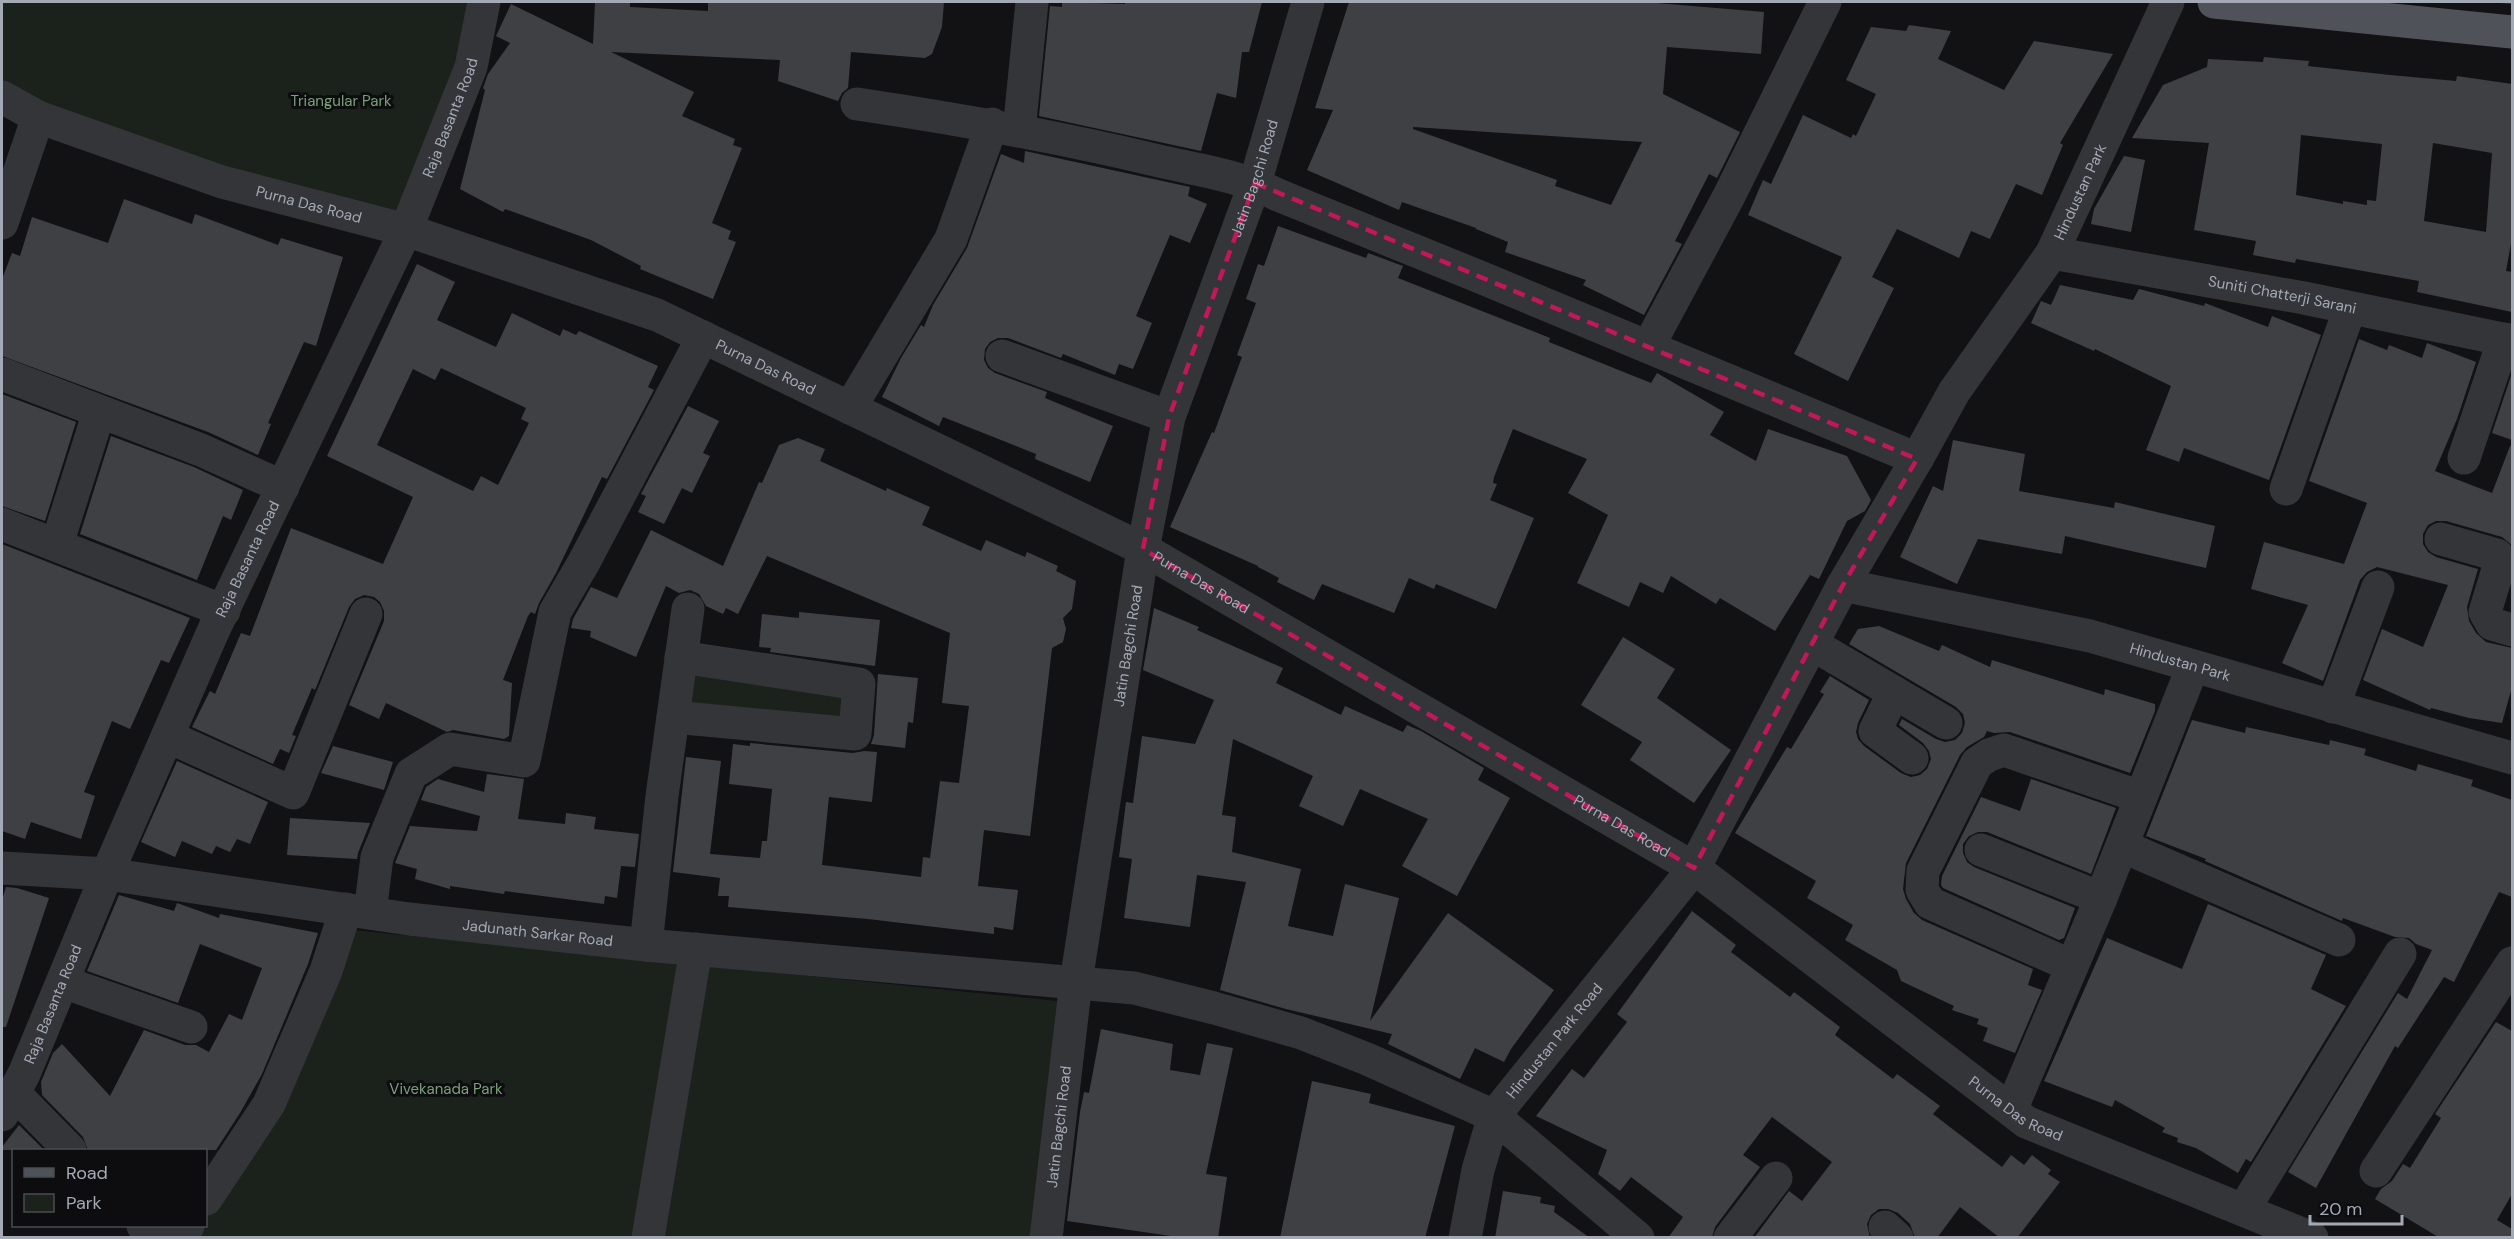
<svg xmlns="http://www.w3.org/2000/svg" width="2514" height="1239" viewBox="0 0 2514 1239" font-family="'DM Sans',sans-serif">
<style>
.green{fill:#1a221b}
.building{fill:#3e4044;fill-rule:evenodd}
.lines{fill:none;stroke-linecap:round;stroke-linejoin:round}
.minor{stroke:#333539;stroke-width:33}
.major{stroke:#4f5258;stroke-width:33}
.tram{stroke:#46494e;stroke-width:1.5}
.marked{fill:none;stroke:#c2185b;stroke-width:4.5;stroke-dasharray:12 8;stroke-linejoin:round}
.labels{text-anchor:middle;stroke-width:6;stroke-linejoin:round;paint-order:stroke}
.park-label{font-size:15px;fill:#7ba07a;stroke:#0d0d0f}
.street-label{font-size:15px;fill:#a3aab5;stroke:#0d0d0f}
</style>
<rect width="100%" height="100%" fill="#121214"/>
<!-- green -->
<g class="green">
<path d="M2 2H484L403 221 218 170 2 86Z"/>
<path d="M688 662 852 687 849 726 681 709Z"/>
<path d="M352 930 1068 1002 1037 1237 181 1238 189 1226H206V1202Z"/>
</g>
<!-- building -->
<g class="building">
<path d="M595 2H630V7L708 11V2H944L942 27 932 54 925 58 851 52 848 88 842 93 838 101 778 81 780 60 611 52 694 92 682 116 735 139 733 145 742 148 712 223 731 231 728 239 736 242 713 299 640 269 641 266 591 240 505 209 503 212 460 189 485 90 483 88 488 74 510 43 496 36 511 4 593 44Z"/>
<path d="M1062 2 1125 4V2H1262L1249 52H1242L1236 98 1217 93 1201 151 1039 116 1050 6 1062 7Z"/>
<path d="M1349 2H1645L1764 12 1761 54 1667 47 1663 94 1740 132 1717 178 1709 174 1675 241 1682 244 1644 315 1583 285 1586 280 1505 252 1508 242 1476 229V228L1402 202 1399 210 1307 170 1333 110 1315 108ZM1413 127 1642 142 1611 205 1555 186 1557 180 1413 129Z"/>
<path d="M1909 25 1951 31 1938 59 2004 90 2034 41 2113 54 2060 143 2063 145 2042 195 2016 184 1990 239 1971 231 1959 258 1897 229 1872 277 1894 288 1848 381 1794 354 1842 257 1748 215 1763 180 1771 184 1803 115 1851 138 1853 134 1856 136 1876 94 1846 80 1871 27 1906 31Z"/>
<path d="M2264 57 2309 61 2308 66 2390 75 2456 81 2457 76 2512 84V238L2506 271 2512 272V312L2417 292 2419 281 2296 259 2295 263 2253 255 2256 241 2194 230 2209 143 2132 138 2163 85 2207 67 2208 59 2263 62ZM2301 135 2382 144 2376 201 2367 200V205L2343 201V204L2296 195ZM2433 143 2492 153 2486 232 2424 221Z"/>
<path d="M1025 151 1190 187 1188 196 1207 204 1190 243 1170 235 1136 316 1152 323 1133 369 1119 364 1115 375 1063 354 1061 358 1008 338H998L990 342 985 349 984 360 988 368 995 373 1047 392 1045 398 1113 426 1090 482 1035 459 1036 454 943 417 939 426 882 397 901 358 921 325 924 327 933 305 967 248 1001 154 1024 163Z"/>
<path d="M2124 156 2145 160 2131 232 2091 224 2094 209Z"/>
<path d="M124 199 192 224 195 214 278 245 281 238 343 257 316 346 304 342 268 423 271 424 258 455 208 432 2 356V279L12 253 20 256 32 217 108 243Z"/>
<path d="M1278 226 1366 258 1368 253 1403 266 1398 278 1525 328 1550 338 1549 342 1651 383 1657 373 1724 412 1710 435 1756 461 1768 429 1847 456 1871 500 1865 511 1847 521 1819 579 1810 575 1775 631 1720 598 1716 604 1671 576 1663 593 1640 582 1629 607 1577 583 1608 515 1568 493 1587 459 1513 429 1494 477 1493 483 1497 484 1490 500 1534 518 1496 609 1436 584 1434 589 1409 578 1394 613 1322 584 1314 600 1277 582 1279 578 1258 567V566L1170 527 1212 432 1214 433 1242 357 1237 355 1256 303 1246 299 1258 264 1264 266Z"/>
<path d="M417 264 455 282 437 320 496 347 512 313 560 336 563 329 576 335 579 331 658 366 648 387 654 390 607 479 602 477 556 573 539 603 535 614 531 612 528 616 503 680 512 683 509 736 504 739 453 730 447 732 386 703 379 719 349 705 384 621V611L380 602 374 597 364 595 355 599 349 607 315 690 312 688 292 735 296 736 289 753 280 749 273 764 192 727 210 691 215 694 241 633 250 636 291 528 383 564 413 497 327 456ZM441 368 526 408 521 419 529 423 498 485 481 476 473 491 377 445 413 369 435 380Z"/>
<path d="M2060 285 2133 300 2139 289 2204 306 2205 303 2268 327 2272 316 2321 335 2269 480 2184 448 2179 462 2146 450 2171 386 2095 349 2094 351 2031 323 2041 301 2051 305Z"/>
<path d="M2359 339 2387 350 2389 345 2422 358 2427 343 2476 362 2457 419 2435 471 2492 493 2510 446H2512V545L2502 537 2446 521H2436L2428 525 2423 534V544L2428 552 2436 557 2478 569 2467 607 2469 621 2476 633 2486 642 2512 648V687L2502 723 2469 718 2431 708 2430 710 2363 680 2382 629 2423 647 2448 585 2377 567 2367 572 2360 580 2323 681 2282 663 2308 605 2251 589 2264 542 2344 564 2367 503 2309 481Z"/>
<path d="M2511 376H2512V440L2492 433Z"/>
<path d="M2 394 76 422 45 521 2 506Z"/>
<path d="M688 406 719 421 703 453 710 456 692 493 682 488 664 524 638 512 646 496 641 494Z"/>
<path d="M111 436 194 467 243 490 231 520 223 516 197 580 80 534Z"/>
<path d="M798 438 825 449 820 461 886 491 887 488 930 507 922 525 981 551 986 540 1025 557 1027 552 1058 566 1056 571 1076 581 1072 609 1063 618 1066 629 1063 642 1052 648 1030 836 984 830 978 886 1018 890 1013 930 994 927V934L868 919 728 907 729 896H718L720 878 673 872 686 757 721 761 710 854 760 858 762 841H767L772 789 729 784 733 744 750 746V743L853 753 864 751 877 752 872 802 829 797 822 865 921 877 923 857 930 858 940 781 959 783 969 706 942 703 950 633 767 556 738 614 726 608 723 614 706 606 699 594 690 590 679 593 666 586 636 657 590 637 591 631 571 628 573 619 591 587 617 598 651 530 723 566 759 482 762 483 779 445Z"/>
<path d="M1953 440 2025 454 2019 491 2114 508 2115 502 2215 526 2206 568 2065 536 2062 554 1978 539 1957 584 1900 557 1933 486 1943 491Z"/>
<path d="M2 544 190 618 169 663 161 660 130 729 112 721 84 792 95 796 81 839 31 822 25 839 2 831Z"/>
<path d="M1154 608 1199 627 1197 630 1283 668 1276 683 1341 715 1345 706 1403 732 1407 725 1421 731 1484 768 1478 780 1510 798 1457 896 1402 866 1428 819 1360 789 1343 826 1299 806 1313 776 1233 739 1222 815 1236 817 1232 852 1301 869 1288 926 1333 936 1345 884 1399 898 1370 1021 1448 913 1554 990 1511 1049 1504 1062 1475 1048 1460 1079 1388 1044 1392 1034 1286 1009 1220 990 1246 882 1197 875 1190 927 1124 918 1132 859 1119 857 1126 802 1133 803 1142 736 1195 744 1214 700 1143 670Z"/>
<path d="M799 612 880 620 875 666 770 652 771 648 759 647 762 614 799 618Z"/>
<path d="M1879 626 1939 651 1942 645 1990 667 1992 660 2104 695 2105 689 2155 704V711L2130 773 2010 732 1994 733 1987 731 1984 737 1967 747 1960 755 1906 863 1903 889 1906 899 1914 913 1922 920 2033 969 2028 985 2042 990 2015 1053 1983 1041 1988 1028 1977 1024 1979 1019 1952 1010 1954 1006 1901 981 1897 970 1845 940 1853 925 1807 898 1816 881 1735 833 1787 747 1791 749 1824 694 1820 692 1830 676 1869 700 1858 723 1856 732 1858 739 1864 746 1901 773 1911 777 1920 775 1927 769 1931 759 1929 751 1923 743 1899 725 1902 719 1936 739 1945 742 1955 740 1962 733 1965 723 1963 714 1956 707 1849 644 1858 629Z"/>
<path d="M1623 637 1675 669 1657 698 1731 750 1694 803 1630 760 1642 742 1581 705Z"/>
<path d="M878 674 918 678 913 723 908 722 905 748 871 744 874 735Z"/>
<path d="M2192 720 2245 733 2246 727 2329 745 2330 740 2366 749 2364 755 2416 771 2418 764 2473 780 2471 786 2512 800V897L2499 892 2454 982 2444 977 2398 1048 2395 1046 2316 1188 2288 1172 2398 993 2407 999 2432 950 2416 944 2409 938 2395 937 2343 918 2342 921 2205 861 2206 859 2146 836Z"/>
<path d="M333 746 393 762 384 790 321 773Z"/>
<path d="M177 761 268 802 250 844 237 839 230 852 216 846 212 854 182 841 175 857 141 842Z"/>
<path d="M487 774 524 779 518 819 565 824 566 813 596 817 594 829 639 834 635 867 621 866 617 898 605 896 604 904 505 891 504 894 450 886V889L415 879 417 869 395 863 410 826 477 831 480 816 421 800 426 787 438 779 484 792Z"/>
<path d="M2031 779 2116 808 2091 874 1987 832H1978L1969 836 1963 844V853L1967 862 1974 867 2075 908 2064 938 2059 940 1943 888 1941 885 1942 876 1981 797 2020 811Z"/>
<path d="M290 818 370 823 358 853 357 859 287 855Z"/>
<path d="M6 887 17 888 49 898 6 1027H2V900Z"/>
<path d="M119 895 174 911 177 903 219 918 220 914 318 933 308 964 262 1074 240 1113 216 1150H88L83 1137 42 1095 41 1082 53 1053 62 1044 110 1096 144 1030 185 1045H196L209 1052 229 1014 242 1020 262 968 200 944 178 1003 87 971Z"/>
<path d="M2208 904 2326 955 2311 989 2346 1006 2251 1162 2246 1159 2238 1173 2196 1148 2177 1142 2178 1138 2162 1132 2165 1128 2115 1100 2112 1107 2044 1081 2107 938 2182 969Z"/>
<path d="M1692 911 1736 945 1731 952 1790 997 1794 992 1840 1027 1835 1035 1893 1079 1897 1074 1940 1106 1933 1114 2002 1167 2011 1155 2024 1165 2032 1155 2051 1170 2048 1174 2060 1182 2017 1238H2000L1960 1207 1937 1238H1915L1910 1224 1898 1213 1888 1209H1879L1871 1215 1867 1224 1870 1238H1754L1789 1191 1802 1201 1832 1162 1772 1117 1743 1155 1760 1167 1715 1227 1712 1238H1668L1683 1217 1631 1177 1620 1191 1598 1174 1607 1150 1536 1116 1572 1069 1584 1078 1627 1022 1617 1014Z"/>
<path d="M2496 1022 2512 1031V1194L2497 1220 2512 1229V1238H2440L2375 1199 2381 1189 2392 1181 2403 1164 2410 1168 2441 1118 2435 1114Z"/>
<path d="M1101 1029 1173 1044 1170 1070 1200 1075 1207 1043 1233 1048 1206 1174 1227 1177 1218 1238H1185L1067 1221 1080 1112 1084 1092 1089 1093Z"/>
<path d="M1312 1081 1371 1094 1369 1103 1455 1126 1425 1238H1280Z"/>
<path d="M19 1125 44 1150H2V1147Z"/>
<path d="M1503 1191 1541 1197 1540 1203 1555 1206 1554 1212 1590 1238H1495Z"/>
</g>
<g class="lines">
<!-- minor -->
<g class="minor">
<path id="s1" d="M2 97 38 117 222 182 406 230 657 315 1143 549 1694 868 2026 1122 2312 1238"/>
<path d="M857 104C959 119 1059 137 1159 161 1199 170 1241 176 1278 195L1475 275 1917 459"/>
<path d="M1019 131 1032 2"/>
<path d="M2 223 38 117"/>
<path id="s2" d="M2052 253 2304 298 2512 341"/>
<path d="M1648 347 1729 196 1825 2"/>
<path d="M1002 356 1169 417"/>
<path d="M2 374 201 450 283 487"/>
<path d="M850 408 951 239 992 124"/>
<path d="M2464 458 2504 339"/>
<path d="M2286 489 2350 308"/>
<path d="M2 524 224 611"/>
<path d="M2441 539 2497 555 2499 566 2485 612 2492 624 2512 630"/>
<path d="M57 544 99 412"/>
<path id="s3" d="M1843 585 2090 636 2512 758"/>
<path d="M1812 644 1946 723"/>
<path d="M1894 692 1875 731 1912 758"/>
<path d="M2333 707 2378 587"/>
<path d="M673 717 855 734 859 684 681 657"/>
<path d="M169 737 293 793 366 614"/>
<path d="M2122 846 2339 940"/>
<path d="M1981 850 2101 898"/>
<path id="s4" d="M2 868 107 874 409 919 646 945 1134 988 1214 1008 1301 1033 1367 1059 1494 1116 1638 1238"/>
<path d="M370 913 377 857 411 774 450 749 524 761 555 612 584 562 703 337"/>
<path d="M646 945 662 796 688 609"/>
<path d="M2072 966 1930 903 1922 890 1923 871 1977 763 1989 755 2004 750 2141 797"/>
<path d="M63 982 191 1027"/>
<path d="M14 1093 70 1150"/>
<path d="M2011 1110 2101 898 2193 666"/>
<path id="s5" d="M2 1115 24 1074 107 874 215 627 406 230 471 67 484 2"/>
<path d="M2376 1171 2512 963"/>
<path d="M206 1199 269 1104 326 971 346 909"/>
<path d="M2244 1209 2400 954"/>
<path d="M143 1226 155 1238"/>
<path d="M1885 1227 1897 1238"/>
<path d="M180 1238 188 1226"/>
<path d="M648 1238 696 949"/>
<path id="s6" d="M1046 1238 1076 982 1143 549 1169 417 1255 183 1308 2"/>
<path id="s7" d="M1465 1238 1478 1170 1494 1116 1694 868 1843 585 1917 459 1954 392 2052 253 2168 2"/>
<path d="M1730 1238 1776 1178"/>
</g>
<!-- major -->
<path class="major" d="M2214 2 2512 32"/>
<!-- tram -->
<path class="tram" d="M2496 2 2512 3"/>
</g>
<!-- marked area -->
<path class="marked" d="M1255 183 1917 459 1843 585 1694 868 1143 549 1169 417Z"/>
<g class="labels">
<!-- park labels -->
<g class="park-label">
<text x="341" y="106">Triangular Park</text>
<text x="446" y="1094">Vivekanada Park</text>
</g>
<!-- street labels -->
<g class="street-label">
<text dy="5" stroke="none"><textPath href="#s5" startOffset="1094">Raja Basanta Road</textPath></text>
<text dy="5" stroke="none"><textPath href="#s6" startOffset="1084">Jatin Bagchi Road</textPath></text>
<text dy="5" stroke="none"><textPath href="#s7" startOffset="1224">Hindustan Park</textPath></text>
<text dy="5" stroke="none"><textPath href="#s1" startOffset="326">Purna Das Road</textPath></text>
<text dy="5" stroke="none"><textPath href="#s2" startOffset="234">Suniti Chatterji Sarani</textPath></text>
<text dy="5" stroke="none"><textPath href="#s1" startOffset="812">Purna Das Road</textPath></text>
<text dy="5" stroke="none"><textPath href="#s5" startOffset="608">Raja Basanta Road</textPath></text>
<text dy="5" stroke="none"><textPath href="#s1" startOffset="1298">Purna Das Road</textPath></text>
<text dy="5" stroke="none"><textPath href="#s6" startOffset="598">Jatin Bagchi Road</textPath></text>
<text dy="5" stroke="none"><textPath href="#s3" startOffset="346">Hindustan Park</textPath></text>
<text dy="5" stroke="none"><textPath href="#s1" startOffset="1784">Purna Das Road</textPath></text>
<text dy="5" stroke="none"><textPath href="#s4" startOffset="540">Jadunath Sarkar Road</textPath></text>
<text dy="5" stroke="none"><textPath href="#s5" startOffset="122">Raja Basanta Road</textPath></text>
<text dy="5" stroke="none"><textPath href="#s7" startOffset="222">Hindustan Park Road</textPath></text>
<text dy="5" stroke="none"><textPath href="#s1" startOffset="2270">Purna Das Road</textPath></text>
<text dy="5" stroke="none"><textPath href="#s6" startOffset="112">Jatin Bagchi Road</textPath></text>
</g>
</g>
<!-- border -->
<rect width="2514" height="1239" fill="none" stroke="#a3aab5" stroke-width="6"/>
<!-- legend -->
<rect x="12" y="1149" width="195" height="78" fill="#0d0d0f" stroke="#494c51" stroke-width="1.5"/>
<rect x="24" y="1168" width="30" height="9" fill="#4f5258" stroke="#494c51" stroke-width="1.5"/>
<text x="66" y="1179" font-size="18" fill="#a3aab5">Road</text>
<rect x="24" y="1194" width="30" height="18" fill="#1a221b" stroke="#494c51" stroke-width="1.5"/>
<text x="66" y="1209" font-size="18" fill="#a3aab5">Park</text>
<!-- scale -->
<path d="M2310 1215v9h92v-9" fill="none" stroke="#a3aab5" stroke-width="3"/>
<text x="2319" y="1215" font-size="18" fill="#a3aab5" stroke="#0d0d0f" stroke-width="4.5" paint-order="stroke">20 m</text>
</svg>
